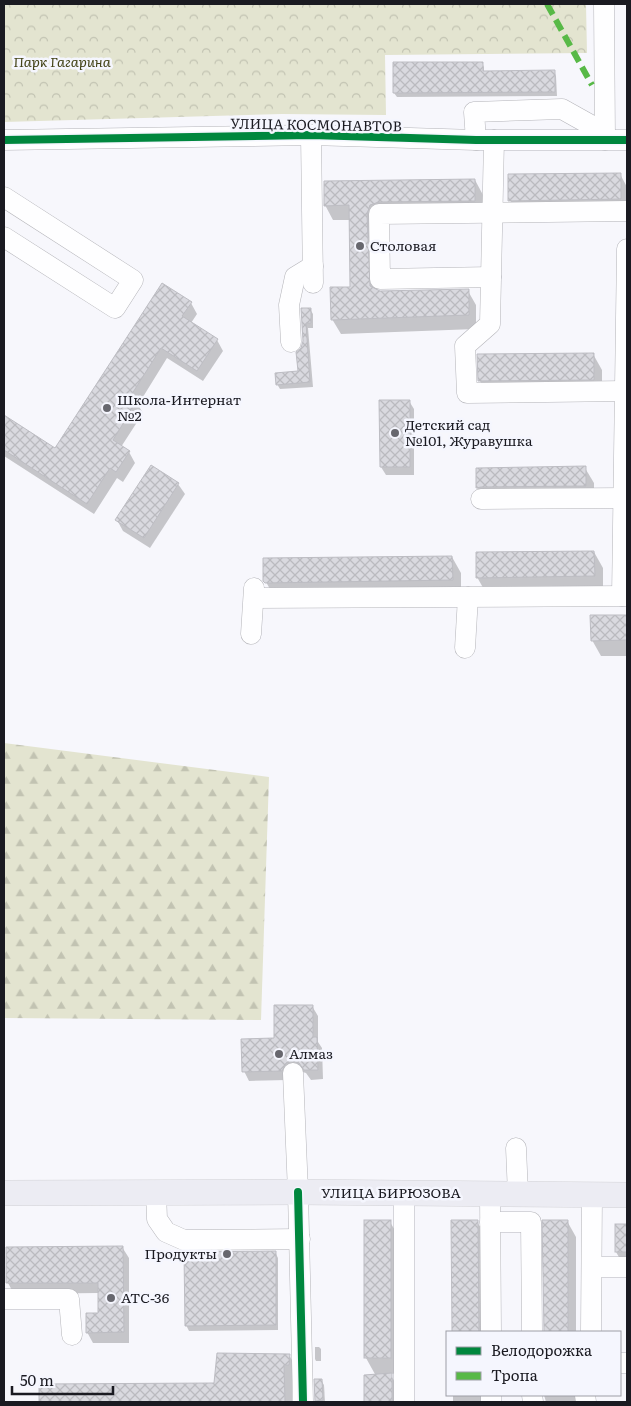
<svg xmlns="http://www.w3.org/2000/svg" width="631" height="1406" viewBox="0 0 631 1406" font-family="Literata,serif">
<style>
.forest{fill:url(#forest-firs)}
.park{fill:url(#park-crowns)}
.shadow{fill:#0003}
.building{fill:url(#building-cross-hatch);stroke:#bdbdc3}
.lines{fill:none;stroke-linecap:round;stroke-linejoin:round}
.minor-casing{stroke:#b4b4b9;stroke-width:21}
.major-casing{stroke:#d2d2d6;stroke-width:26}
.minor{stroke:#fefeff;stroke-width:20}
.major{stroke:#ececf3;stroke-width:25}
.quiet{stroke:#58b947;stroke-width:6;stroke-dasharray:12 6;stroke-linecap:butt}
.cycleway-casing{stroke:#f5f6fe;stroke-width:11}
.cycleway{stroke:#00873e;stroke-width:8}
.poi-dot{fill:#67676e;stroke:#f5f6fe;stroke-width:2}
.labels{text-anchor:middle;stroke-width:5;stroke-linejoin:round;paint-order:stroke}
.park-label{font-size:14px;font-style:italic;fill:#434317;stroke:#f5f6fe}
.street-label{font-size:14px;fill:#1a1a21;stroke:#f5f6fe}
.poi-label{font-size:14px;fill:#1a1a21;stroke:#f5f6fe;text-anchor:start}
</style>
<defs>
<pattern id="forest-firs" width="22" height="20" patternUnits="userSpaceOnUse" patternTransform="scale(1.25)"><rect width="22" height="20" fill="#e3e4d0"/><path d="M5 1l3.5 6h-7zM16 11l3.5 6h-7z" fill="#c2c3b2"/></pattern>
<pattern id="park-crowns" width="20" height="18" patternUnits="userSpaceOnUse" patternTransform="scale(1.25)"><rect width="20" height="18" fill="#e3e4d0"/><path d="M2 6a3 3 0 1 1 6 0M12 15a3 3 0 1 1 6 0" fill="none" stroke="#c2c3b2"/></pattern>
<pattern id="building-cross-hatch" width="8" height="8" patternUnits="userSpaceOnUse" patternTransform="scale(1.25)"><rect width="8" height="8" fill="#d9d9df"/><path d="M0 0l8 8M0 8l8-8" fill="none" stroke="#bababf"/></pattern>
</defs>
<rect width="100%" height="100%" fill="#f7f7fc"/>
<!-- forest -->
<path class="forest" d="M4 743 269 777 261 1020 4 1018Z"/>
<!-- park -->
<path class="park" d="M4 4H586L587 53 385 55 386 115 282 114 4 122Z"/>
<!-- shadow -->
<g class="shadow">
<path d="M626 4H627V107V106Z"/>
<path d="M482 63 484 67V72L554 71 556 76 557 96 397 97 394 93V64Z"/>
<path d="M620 174 627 187V215L519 216 510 200Z"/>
<path d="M475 180 483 195V215L388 216 375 229 377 291 380 292 468 291 476 305V329L341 334 332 319 352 288 351 220H333L325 205Z"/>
<path d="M191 303 197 314 191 323 217 340 223 351 203 381 167 358 138 405 143 413 121 447 129 452 135 463 123 482 117 478 94 514 4 456V417L56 450Z"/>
<path d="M302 309H310L313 314V328H308L313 387 280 389 277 384 299 373 304 341Z"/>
<path d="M593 354 602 370V395L489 396 480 381Z"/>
<path d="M409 401 414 409V475H386L381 467Z"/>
<path d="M585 468 594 483V502L486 504 477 488V469Z"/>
<path d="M178 484 185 494 150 548 123 531 117 520Z"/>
<path d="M594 552 603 568V592L486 593 477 577Z"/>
<path d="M452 557 461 573V596L275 598 266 582Z"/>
<path d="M592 616H627V656H601L592 640Z"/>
<path d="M312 1006 318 1016V1042L322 1048 323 1079 311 1080 306 1073 299 1071 287 1080 249 1081 244 1071 275 1039Z"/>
<path d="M544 1221H567L576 1237V1332H545Z"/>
<path d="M390 1222 399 1237 400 1373 390 1374 400 1390V1402H366V1377L376 1376 366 1358Z"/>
<path d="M452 1222H477L487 1237V1332H453Z"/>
<path d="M616 1226H627V1271L616 1252Z"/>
<path d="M122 1247 129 1258V1343H93L87 1332 99 1314V1293L14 1294 8 1283 7 1248Z"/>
<path d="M275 1252 278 1258V1330L189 1331 186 1325Z"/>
<path d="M315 1347H319L321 1349V1361H316L315 1359Z"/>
<path d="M289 1355 298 1370 297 1379H292V1402H40V1386L216 1384Z"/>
<path d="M626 1378H627V1399V1398Z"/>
<path d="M321 1380 324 1385 325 1402H317L316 1400Z"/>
<rect x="453" y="1395" width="34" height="7"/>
<path d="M544 1395H577V1402H546Z"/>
</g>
<!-- building -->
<g class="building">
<path d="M393 62H483V71L555 70V92L393 93Z"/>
<path d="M621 173V199L508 201V174Z"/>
<path d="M475 179V201L379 202 370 205 367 214 370 286 380 291 469 289V315L331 320 330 287H350L349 205 324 206V181Z"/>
<path d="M162 283 192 302 182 316 218 339 197 371 161 348 130 397 137 401 113 440 130 451 116 472 110 468 87 504 4 450V415L55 448Z"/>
<path d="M301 308H311V323H306L310 382 276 385 275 373 298 371 296 352 301 348 303 341Z"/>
<path d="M594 353V380L478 381 477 354Z"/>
<path d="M379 400H410V467H380Z"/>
<path d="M151 465 179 483 144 538 115 520Z"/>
<path d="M586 466V486L481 487 476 488V468Z"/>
<path d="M594 551 595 576 476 578V552Z"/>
<path d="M452 556 453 580 265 583 263 581V558Z"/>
<path d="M590 615H627V640L591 641Z"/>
<path d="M274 1005H313V1037H317L318 1070H304L299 1063 293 1061 286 1063 282 1071 242 1072 241 1039 274 1038Z"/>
<rect x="364" y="1220" width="27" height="138"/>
<path d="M451 1220H478L479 1332H452Z"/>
<path d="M542 1220H568V1332H544Z"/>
<rect x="615" y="1224" width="12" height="28"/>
<path d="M123 1246 124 1332 86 1333V1313H98V1283H6V1247Z"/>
<path d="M276 1251V1325L185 1326 184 1252Z"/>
<path d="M217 1353 290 1354 289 1365H284L285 1402H39V1384L214 1383Z"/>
<path d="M392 1373V1402H364V1375Z"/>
<path d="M314 1379H322L323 1400 315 1401Z"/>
</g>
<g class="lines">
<!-- minor casing -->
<g class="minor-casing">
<g id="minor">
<path d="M604 4 605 140"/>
<path d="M311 135 313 283"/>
<path d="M4 140 311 135 476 140H627"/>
<path d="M476 140 474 112 562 109 605 133"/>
<path d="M494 140 490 324 465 346 467 393 625 391"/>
<path d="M4 197 133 280 115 308 4 237"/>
<path d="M491 277 380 279 379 214 627 211"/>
<path d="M291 342 289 305 295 277 313 266"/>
<path d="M481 499 627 498"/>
<path d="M622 596 627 249"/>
<path d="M254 598 627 596"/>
<path d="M251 634 254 588"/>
<path d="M465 648 468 597"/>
<path d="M293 1073 298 1192 303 1402"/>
<path d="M516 1148 518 1194"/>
<path d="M156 1192 157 1219 166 1232 184 1240 300 1239"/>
<path d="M490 1194 491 1332"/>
<path d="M490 1222H531L532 1332"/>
<path d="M592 1267H627"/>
<path d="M4 1299H69L72 1335"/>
<path d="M591 1332 592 1194"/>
<path d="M620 1363H627"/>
<path d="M491 1395V1402"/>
<path d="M532 1395 533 1402"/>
<path d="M585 1395 586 1402"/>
<path d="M404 1402V1193"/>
</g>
</g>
<!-- major casing -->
<g class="major-casing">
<path id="major" d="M4 1193 298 1192 627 1195"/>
</g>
<!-- minor -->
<use href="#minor" class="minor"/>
<!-- major -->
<use href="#major" class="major"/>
<!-- quiet -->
<path class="quiet" d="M547 4 592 85"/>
<!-- cycleway casing -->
<g class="cycleway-casing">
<g id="cycleway">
<path d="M4 140 311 135 476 140H627"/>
<path d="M298 1192 303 1402"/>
</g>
</g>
<!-- cycleway -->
<use href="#cycleway" class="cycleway"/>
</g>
<!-- markers -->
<g class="poi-dot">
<circle cx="360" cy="246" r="5"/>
<circle cx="107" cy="408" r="5"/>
<circle cx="395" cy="433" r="5"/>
<circle cx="279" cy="1054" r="5"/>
<circle cx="227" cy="1254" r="5"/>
<circle cx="111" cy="1298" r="5"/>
</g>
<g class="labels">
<!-- park labels -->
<g class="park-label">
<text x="62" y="67">Парк Гагарина</text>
</g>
<!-- street labels -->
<g class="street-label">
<text transform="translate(316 125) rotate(1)" y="5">УЛИЦА КОСМОНАВТОВ</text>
<text x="391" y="1198">УЛИЦА БИРЮЗОВА</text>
</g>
<!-- poi labels -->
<g class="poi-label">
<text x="370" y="251">Столовая</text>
<text x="117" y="405">Школа-Интернат<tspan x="117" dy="16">№2</tspan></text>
<text x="405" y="430">Детский сад<tspan x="405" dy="16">№101, Журавушка</tspan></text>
<text x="289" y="1059">Алмаз</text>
<text x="217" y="1259" text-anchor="end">Продукты</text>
<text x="121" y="1303">АТС-36</text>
</g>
</g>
<!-- border -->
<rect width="631" height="1406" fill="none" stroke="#1a1a21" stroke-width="10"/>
<!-- legend -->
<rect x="446" y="1331" width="175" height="65" fill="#f5f6fe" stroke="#9d9ea6"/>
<rect x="456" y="1347" width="25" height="8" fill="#00873e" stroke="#9d9ea6"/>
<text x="491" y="1356" font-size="15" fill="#1a1a21">Велодорожка</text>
<rect x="456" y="1372" width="25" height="8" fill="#58b947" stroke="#9d9ea6"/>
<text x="491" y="1381" font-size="15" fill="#1a1a21">Тропа</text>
<!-- scale -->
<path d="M12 1386v8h101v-8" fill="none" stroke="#1a1a21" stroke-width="2.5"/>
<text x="20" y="1386" font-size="15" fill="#1a1a21" stroke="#f5f6fe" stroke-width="4" paint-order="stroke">50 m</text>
</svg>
